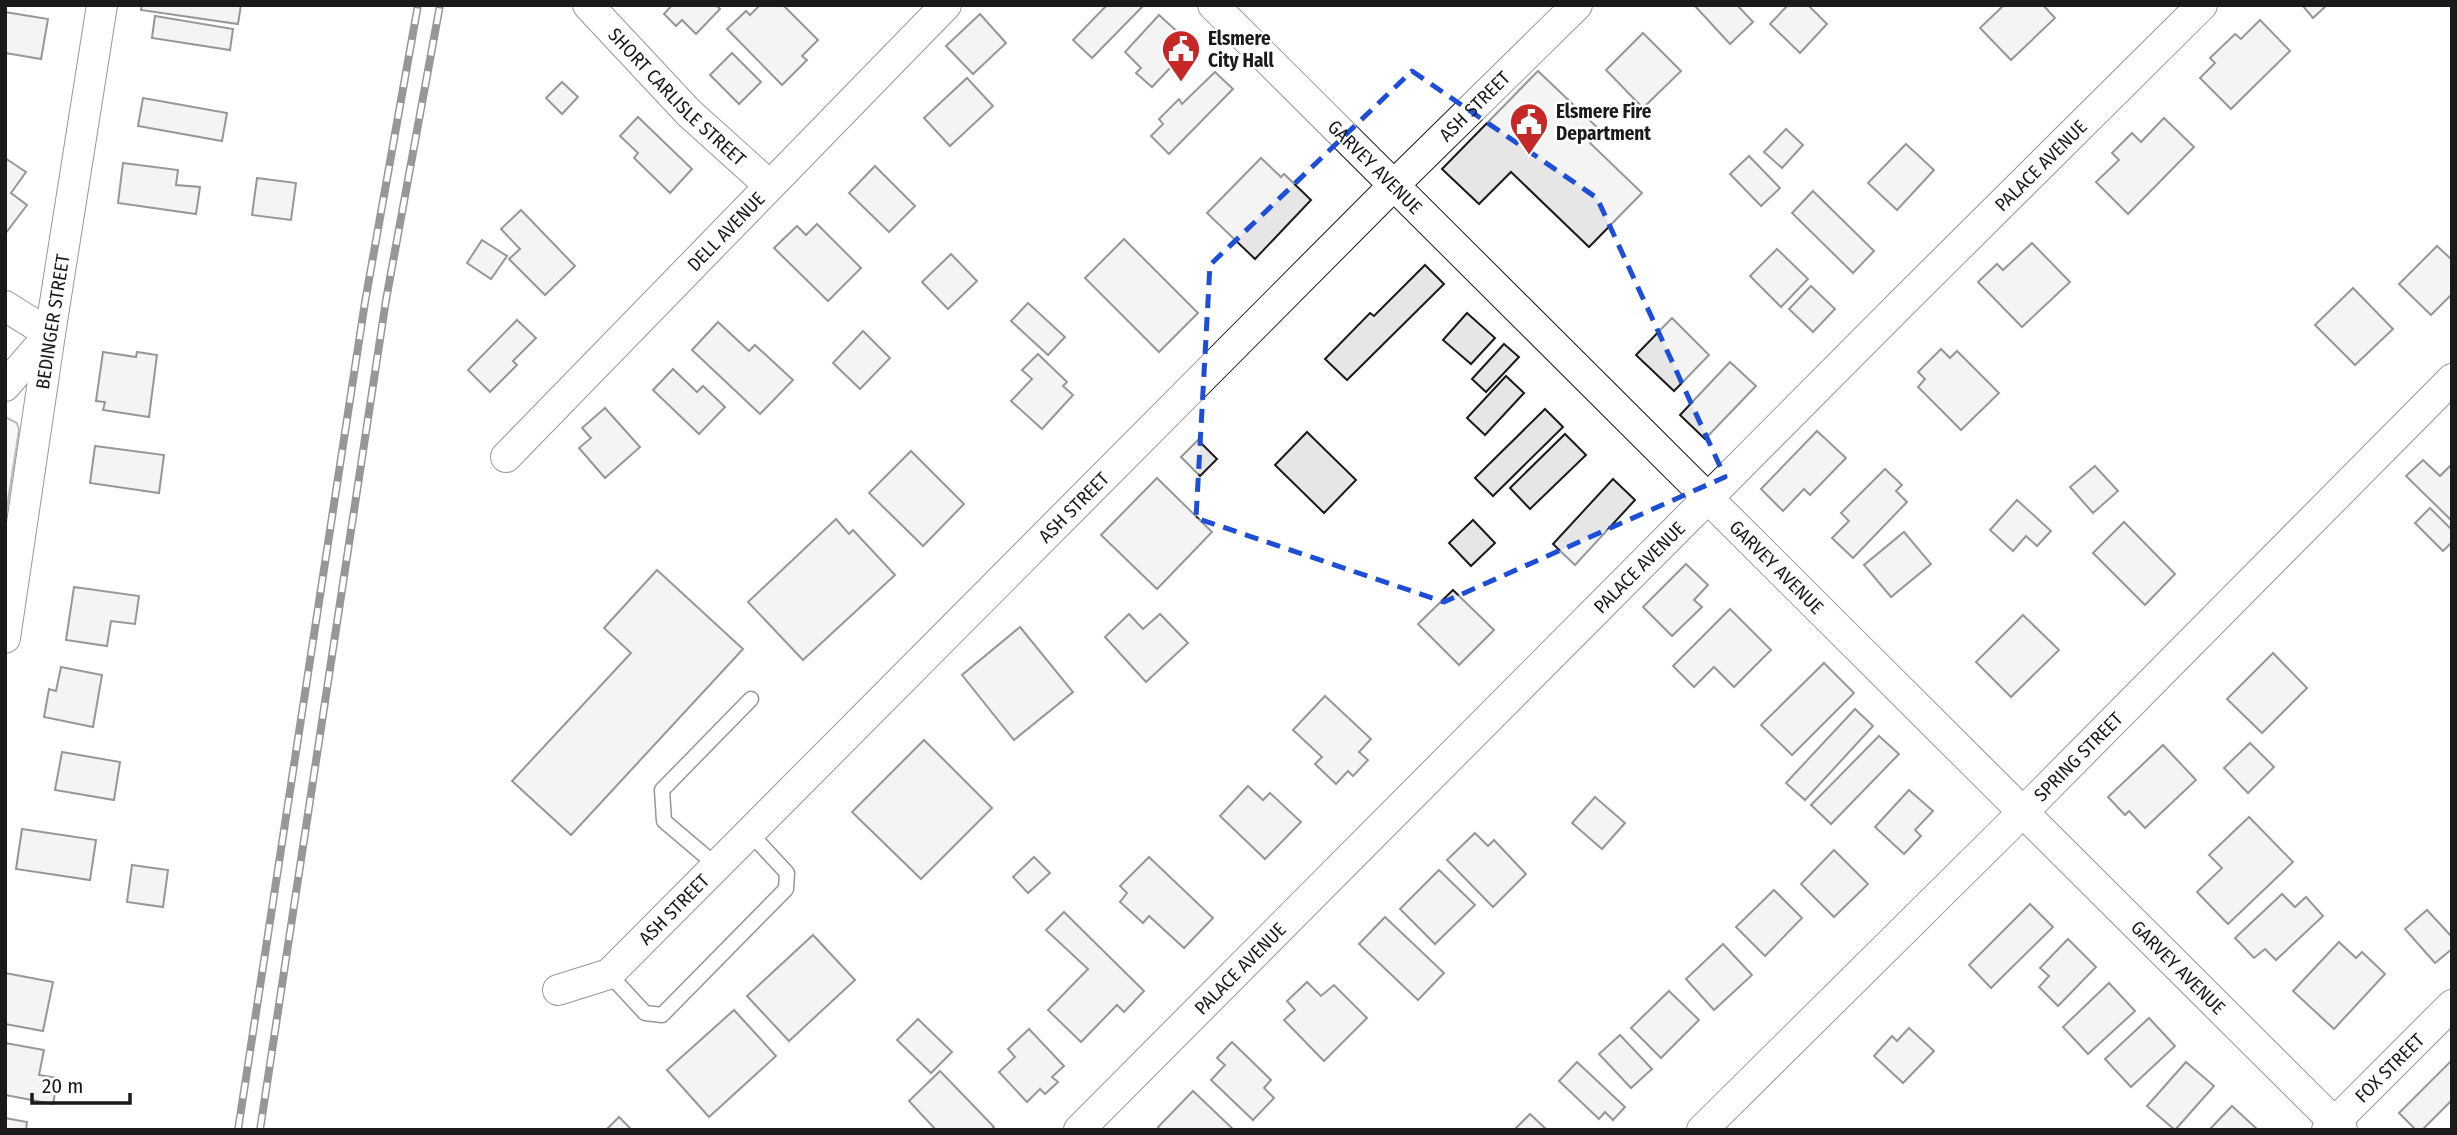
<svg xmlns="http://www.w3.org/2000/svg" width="2457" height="1135" viewBox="0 0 2457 1135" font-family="'Fira Sans Condensed',sans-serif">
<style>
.built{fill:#ededed;stroke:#6a6a6a;stroke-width:2}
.building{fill:#e6e6e6;stroke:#1a1a1a;stroke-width:2}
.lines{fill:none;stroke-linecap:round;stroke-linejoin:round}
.lane-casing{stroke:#1a1a1a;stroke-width:17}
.street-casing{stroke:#1a1a1a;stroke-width:32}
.lane{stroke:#fff;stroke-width:14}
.street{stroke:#fff;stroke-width:30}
.rail-casing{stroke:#1a1a1a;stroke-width:8}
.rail{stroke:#fff;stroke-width:5;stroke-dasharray:16;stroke-linecap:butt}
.marked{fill:none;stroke:#1d4ed8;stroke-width:5;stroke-dasharray:14 9;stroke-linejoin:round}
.labels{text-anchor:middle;stroke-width:5;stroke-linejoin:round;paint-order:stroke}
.poi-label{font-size:19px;font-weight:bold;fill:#1a1a1a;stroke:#fff;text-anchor:start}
.street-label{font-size:19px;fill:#1a1a1a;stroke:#fff}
</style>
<rect width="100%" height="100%" fill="#fff"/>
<!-- built -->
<path class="built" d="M5 417 17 423 19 430 5 520Z"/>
<!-- building -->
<g class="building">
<path d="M142 5H241L238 24 141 10Z"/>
<path d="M672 5H716L720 9 696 34 682 20 676 26 664 14Z"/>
<path d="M760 5H783L818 40 802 56 807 60 782 85 727 29 746 11 750 15Z"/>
<path d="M1107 5H1144L1092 58 1073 40Z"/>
<path d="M1694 5H1737L1753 22 1730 44Z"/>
<path d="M1788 5H1808L1827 24 1800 53 1770 24Z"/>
<path d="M2004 5H2043L2055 18 2011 60 1980 28Z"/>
<path d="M2302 5H2327L2313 18Z"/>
<path d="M5 12 48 19 41 59 5 53Z"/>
<path d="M980 14 1006 43 973 74 946 46Z"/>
<path d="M1159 15 1192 45 1152 87 1136 73 1141 68 1125 52Z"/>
<path d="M155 16 233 29 230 50 152 38Z"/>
<path d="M2260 20 2290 51 2231 109 2200 78 2215 63 2210 58 2235 34 2241 39Z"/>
<path d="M1643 33 1681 71 1643 108 1606 70Z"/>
<path d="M732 53 761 82 739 104 710 75Z"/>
<path d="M1538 71 1601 131 1590 143 1642 193 1589 247 1511 172 1479 204 1442 169Z"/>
<path d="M1215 72 1233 89 1169 154 1151 136 1163 124 1159 119 1179 99 1182 104Z"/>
<path d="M967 78 993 106 950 146 924 118Z"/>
<path d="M562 82 578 97 562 114 546 98Z"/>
<path d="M143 98 227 113 222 141 138 126Z"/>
<path d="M638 117 692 169 670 193 634 158 638 153 620 136Z"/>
<path d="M2164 118 2194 147 2128 214 2096 182 2119 160 2112 153 2132 133 2141 142Z"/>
<path d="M1786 129 1803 145 1782 168 1764 152Z"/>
<path d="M1906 144 1934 170 1897 210 1868 183Z"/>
<path d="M1749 156 1780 188 1761 206 1730 174Z"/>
<path d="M5 158 26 172 11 193 27 205 5 234Z"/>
<path d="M1261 158 1281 177 1284 174 1311 200 1255 259 1207 213Z"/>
<path d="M123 163 178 170 176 185 200 187 196 214 118 203Z"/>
<path d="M875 166 915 206 889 232 849 193Z"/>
<path d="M257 178 296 183 291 220 252 215Z"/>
<path d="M1813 191 1874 251 1853 273 1792 213Z"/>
<path d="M521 210 575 266 545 295 509 259 520 249 501 229Z"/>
<path d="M817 224 861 268 828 301 774 248 797 226 806 235Z"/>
<path d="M1124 239 1198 313 1159 352 1085 278Z"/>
<path d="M482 240 507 256 491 279 467 263Z"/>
<path d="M2032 243 2070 282 2022 327 1978 282 1997 264 2003 270Z"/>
<path d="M2437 246 2452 260V294L2431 315 2399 284Z"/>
<path d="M1777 249 1808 279 1781 307 1750 276Z"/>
<path d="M951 254 977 281 948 309 922 282Z"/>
<path d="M1425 265 1444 284 1347 380 1325 359 1370 313 1374 316Z"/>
<path d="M1811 286 1835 309 1813 332 1789 309Z"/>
<path d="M2353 288 2393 329 2355 365 2315 325Z"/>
<path d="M1028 303 1065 337 1048 355 1011 321Z"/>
<path d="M1467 313 1495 338 1471 364 1443 340Z"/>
<path d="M1672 318 1709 355 1674 391 1636 355Z"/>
<path d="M517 320 536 338 513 361 517 365 490 392 468 370Z"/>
<path d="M718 322 749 351 755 345 793 380 760 414 692 350Z"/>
<path d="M863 331 890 358 860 389 833 363Z"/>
<path d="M1504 344 1519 357 1486 392 1472 379Z"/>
<path d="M1941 349 1950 358 1957 351 1999 393 1961 430 1918 387 1925 379 1918 372Z"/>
<path d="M103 352 136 357 137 352 157 355 149 417 103 410 105 402 96 401Z"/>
<path d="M1038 354 1067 382 1063 386 1073 395 1042 429 1011 401 1032 379 1022 370Z"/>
<path d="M1730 362 1756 386 1705 439 1680 415Z"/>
<path d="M673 369 697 392 703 386 725 407 699 434 653 390Z"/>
<path d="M1506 376 1524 393 1485 435 1467 418Z"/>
<path d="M605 408 640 447 605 478 579 448 591 438 582 428Z"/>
<path d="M1545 409 1563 427 1493 496 1475 478Z"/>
<path d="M1817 431 1846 458 1810 495 1804 489 1783 511 1761 489Z"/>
<path d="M1307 432 1356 480 1324 513 1275 465Z"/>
<path d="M1565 434 1586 455 1530 509 1510 488Z"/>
<path d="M1198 440 1217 459 1200 476 1181 457Z"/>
<path d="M95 446 164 455 159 493 90 483Z"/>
<path d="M911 451 964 504 923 546 869 493Z"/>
<path d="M2423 460 2440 476 2450 466 2452 468V521L2406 476Z"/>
<path d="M2095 466 2118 491 2093 513 2070 487Z"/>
<path d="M1885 469 1902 485 1896 491 1907 502 1853 558 1832 538 1849 521 1841 513Z"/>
<path d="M1157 478 1212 532 1157 589 1101 535Z"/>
<path d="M1613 479 1635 500 1575 565 1553 544Z"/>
<path d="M2017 500 2051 531 2037 546 2026 536 2013 551 1990 530Z"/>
<path d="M2430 508 2452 530V542L2443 551 2415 523Z"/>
<path d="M836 519 849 534 853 530 895 575 803 660 748 602Z"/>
<path d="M1473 520 1495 543 1471 566 1449 543Z"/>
<path d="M2124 522 2175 574 2145 605 2093 553Z"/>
<path d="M1904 532 1931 564 1891 597 1864 565Z"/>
<path d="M1686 564 1708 585 1694 600 1702 607 1672 636 1643 607Z"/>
<path d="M657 570 743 649 571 835 512 781 631 653 604 628Z"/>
<path d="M74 587 139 596 135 624 111 621 107 646 66 640Z"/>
<path d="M1453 590 1494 630 1459 665 1418 624Z"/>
<path d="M1730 609 1771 650 1734 687 1714 667 1694 687 1673 666Z"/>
<path d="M1129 614 1143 629 1160 614 1188 643 1146 682 1105 637Z"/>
<path d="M2023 615 2059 650 2011 697 1976 662Z"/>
<path d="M1020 627 1073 692 1014 740 962 675Z"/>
<path d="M2273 653 2307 688 2262 733 2227 699Z"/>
<path d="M1824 663 1854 693 1792 755 1761 725Z"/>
<path d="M61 667 102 675 93 727 44 717 49 689 56 691Z"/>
<path d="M1325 696 1371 739 1359 752 1368 760 1353 776 1348 771 1336 784 1315 764 1322 757 1293 730Z"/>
<path d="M1855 709 1873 726 1805 800 1786 783Z"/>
<path d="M1879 736 1899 754 1831 824 1811 805Z"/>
<path d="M924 740 992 808 921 879 852 812Z"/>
<path d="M2250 743 2274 767 2248 793 2224 768Z"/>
<path d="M2163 745 2196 780 2145 828 2129 811 2125 815 2108 797Z"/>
<path d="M62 752 120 762 114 800 55 790Z"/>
<path d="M1248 786 1263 800 1270 793 1301 822 1265 859 1220 816Z"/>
<path d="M1909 790 1933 811 1915 830 1921 836 1904 854 1875 827Z"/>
<path d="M1595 797 1625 823 1602 849 1572 823Z"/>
<path d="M2249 817 2293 862 2228 924 2197 892 2222 868 2209 855Z"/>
<path d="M22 829 96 840 90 880 16 869Z"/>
<path d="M1475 833 1488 846 1494 840 1526 874 1493 907 1447 860Z"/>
<path d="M1834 850 1868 884 1834 917 1801 884Z"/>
<path d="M1034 857 1050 873 1028 893 1013 877Z"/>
<path d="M1149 857 1213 918 1184 948 1149 916 1143 923 1120 902 1127 893 1120 886Z"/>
<path d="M132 865 168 870 163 907 127 902Z"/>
<path d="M1439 870 1475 905 1435 944 1400 909Z"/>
<path d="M1774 890 1802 918 1765 956 1736 927Z"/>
<path d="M2282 894 2295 907 2306 897 2323 916 2276 960 2265 949 2254 958 2235 938Z"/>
<path d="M2030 904 2053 927 1991 988 1969 965Z"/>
<path d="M2427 910 2452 937V949L2435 963 2405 929Z"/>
<path d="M1064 912 1144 991 1124 1012 1117 1005 1081 1042 1048 1010 1088 969 1046 930Z"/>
<path d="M1385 917 1444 973 1418 1000 1359 944Z"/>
<path d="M813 935 855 980 789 1041 747 996Z"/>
<path d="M2068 939 2096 967 2058 1006 2039 987 2049 976 2040 968Z"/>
<path d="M2339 942 2356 958 2362 952 2385 974 2334 1029 2293 991Z"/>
<path d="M1723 944 1752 975 1714 1010 1686 979Z"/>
<path d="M5 973 53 982 43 1031 5 1024Z"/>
<path d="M1307 982 1321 996 1334 985 1367 1018 1324 1061 1284 1020 1295 1010 1287 1001Z"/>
<path d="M2109 983 2135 1011 2088 1054 2063 1027Z"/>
<path d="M1669 991 1699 1020 1661 1058 1631 1028Z"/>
<path d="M734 1010 776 1056 709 1117 667 1070Z"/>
<path d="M2149 1018 2175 1046 2131 1087 2105 1059Z"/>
<path d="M918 1019 952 1052 931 1073 897 1040Z"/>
<path d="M1909 1028 1934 1051 1903 1083 1874 1056 1892 1036 1897 1041Z"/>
<path d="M1029 1029 1064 1066 1052 1077 1058 1082 1045 1094 1040 1089 1027 1102 999 1072 1015 1057 1008 1049Z"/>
<path d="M1620 1035 1652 1069 1631 1088 1599 1054Z"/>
<path d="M1232 1042 1271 1080 1264 1088 1274 1098 1253 1120 1211 1080 1225 1065 1217 1058Z"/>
<path d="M5 1043 44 1050 39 1075 58 1078 53 1104 5 1095Z"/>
<path d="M2451 1061 2452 1100 2422 1130H2416L2399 1113Z"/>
<path d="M1577 1062 1625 1107 1613 1120 1605 1112 1599 1119 1559 1081Z"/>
<path d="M2186 1062 2214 1086 2175 1130 2147 1106Z"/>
<path d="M940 1071 994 1127 991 1130H936L909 1101Z"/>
<path d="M1193 1091 1234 1130H1160L1158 1127Z"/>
<path d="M2232 1106 2257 1129 2209 1130Z"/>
<path d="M1530 1114 1547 1130H1514Z"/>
<path d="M619 1117 632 1130H606Z"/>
<path d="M5 1118 27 1122 26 1130H5Z"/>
</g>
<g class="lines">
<!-- lane casing -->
<g class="lane-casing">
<g id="lane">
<path d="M717 866 664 821 662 790 751 699"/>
<path d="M609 974 645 1013 662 1015 786 889 787 873 750 833"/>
</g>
</g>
<!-- street casing -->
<g class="street-casing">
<g id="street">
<path id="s1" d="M588 5 689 113 769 185"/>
<path id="s2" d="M1213 5 2342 1130"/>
<path d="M5 306 50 334 5 386"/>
<path id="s3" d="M506 457 946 5"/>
<path id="s4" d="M5 638 50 334 102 5"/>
<path id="s5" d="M558 990 609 974 1393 186 1577 5"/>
<path id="s6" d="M1079 1130 1901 304 2202 5"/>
<path id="s7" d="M1702 1130 2022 813 2452 379"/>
<path id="s8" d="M2327 1130 2452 1005"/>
</g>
</g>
<!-- lane -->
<use href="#lane" class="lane"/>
<!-- street -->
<use href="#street" class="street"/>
<!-- rail casing -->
<g class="rail-casing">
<g id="rail">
<path d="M238 1130 365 302 418 5"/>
<path d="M260 1130 386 300 440 5"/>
</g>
</g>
<!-- rail -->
<use href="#rail" class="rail"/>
</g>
<!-- marked area -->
<path d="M0 0H2457V1135H0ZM1412 71 1597 198 1725 477 1444 602 1196 518 1210 265Z" fill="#fff" fill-opacity=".55" fill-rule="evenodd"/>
<path class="marked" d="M1412 71 1597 198 1725 477 1444 602 1196 518 1210 265Z"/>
<!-- icons -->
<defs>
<g id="civic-pin" transform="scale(2.0125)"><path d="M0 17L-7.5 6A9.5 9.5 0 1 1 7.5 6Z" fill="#c62828" stroke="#fff"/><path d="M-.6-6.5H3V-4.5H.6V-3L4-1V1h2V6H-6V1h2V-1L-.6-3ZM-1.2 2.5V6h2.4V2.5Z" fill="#fff"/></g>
</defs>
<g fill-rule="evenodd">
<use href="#civic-pin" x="1181" y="49"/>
<use href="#civic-pin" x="1529" y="122"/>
</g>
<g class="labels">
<!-- poi labels -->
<g class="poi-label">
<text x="1208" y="45">Elsmere<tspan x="1208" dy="22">City Hall</tspan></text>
<text x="1556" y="118">Elsmere Fire<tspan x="1556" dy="22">Department</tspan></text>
</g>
<!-- street labels -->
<g class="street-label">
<text dy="7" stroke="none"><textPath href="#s1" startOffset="128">SHORT CARLISLE STREET</textPath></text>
<text dy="7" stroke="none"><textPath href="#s5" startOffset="1279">ASH STREET</textPath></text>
<text dy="7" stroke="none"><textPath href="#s6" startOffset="1362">PALACE AVENUE</textPath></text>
<text dy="7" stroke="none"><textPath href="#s2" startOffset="229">GARVEY AVENUE</textPath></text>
<text dy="7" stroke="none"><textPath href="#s3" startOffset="315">DELL AVENUE</textPath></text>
<text dy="7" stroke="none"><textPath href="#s4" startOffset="320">BEDINGER STREET</textPath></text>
<text dy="7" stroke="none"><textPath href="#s5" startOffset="712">ASH STREET</textPath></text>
<text dy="7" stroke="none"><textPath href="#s6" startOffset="794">PALACE AVENUE</textPath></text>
<text dy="7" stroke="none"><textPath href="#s2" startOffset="796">GARVEY AVENUE</textPath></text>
<text dy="7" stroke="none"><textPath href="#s7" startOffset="530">SPRING STREET</textPath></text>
<text dy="7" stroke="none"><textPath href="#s5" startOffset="145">ASH STREET</textPath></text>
<text dy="7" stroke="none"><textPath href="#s2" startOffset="1363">GARVEY AVENUE</textPath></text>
<text dy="7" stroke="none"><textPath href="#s6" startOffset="228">PALACE AVENUE</textPath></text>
<text dy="7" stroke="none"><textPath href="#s8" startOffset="88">FOX STREET</textPath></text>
</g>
</g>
<!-- border -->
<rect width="2457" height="1135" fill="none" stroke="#1a1a1a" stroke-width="14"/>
<!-- scale -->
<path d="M32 1093v10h98v-10" fill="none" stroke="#1a1a1a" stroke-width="3.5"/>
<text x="42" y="1093" font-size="21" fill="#1a1a1a" stroke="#ffffff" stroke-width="5" paint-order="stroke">20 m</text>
</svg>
